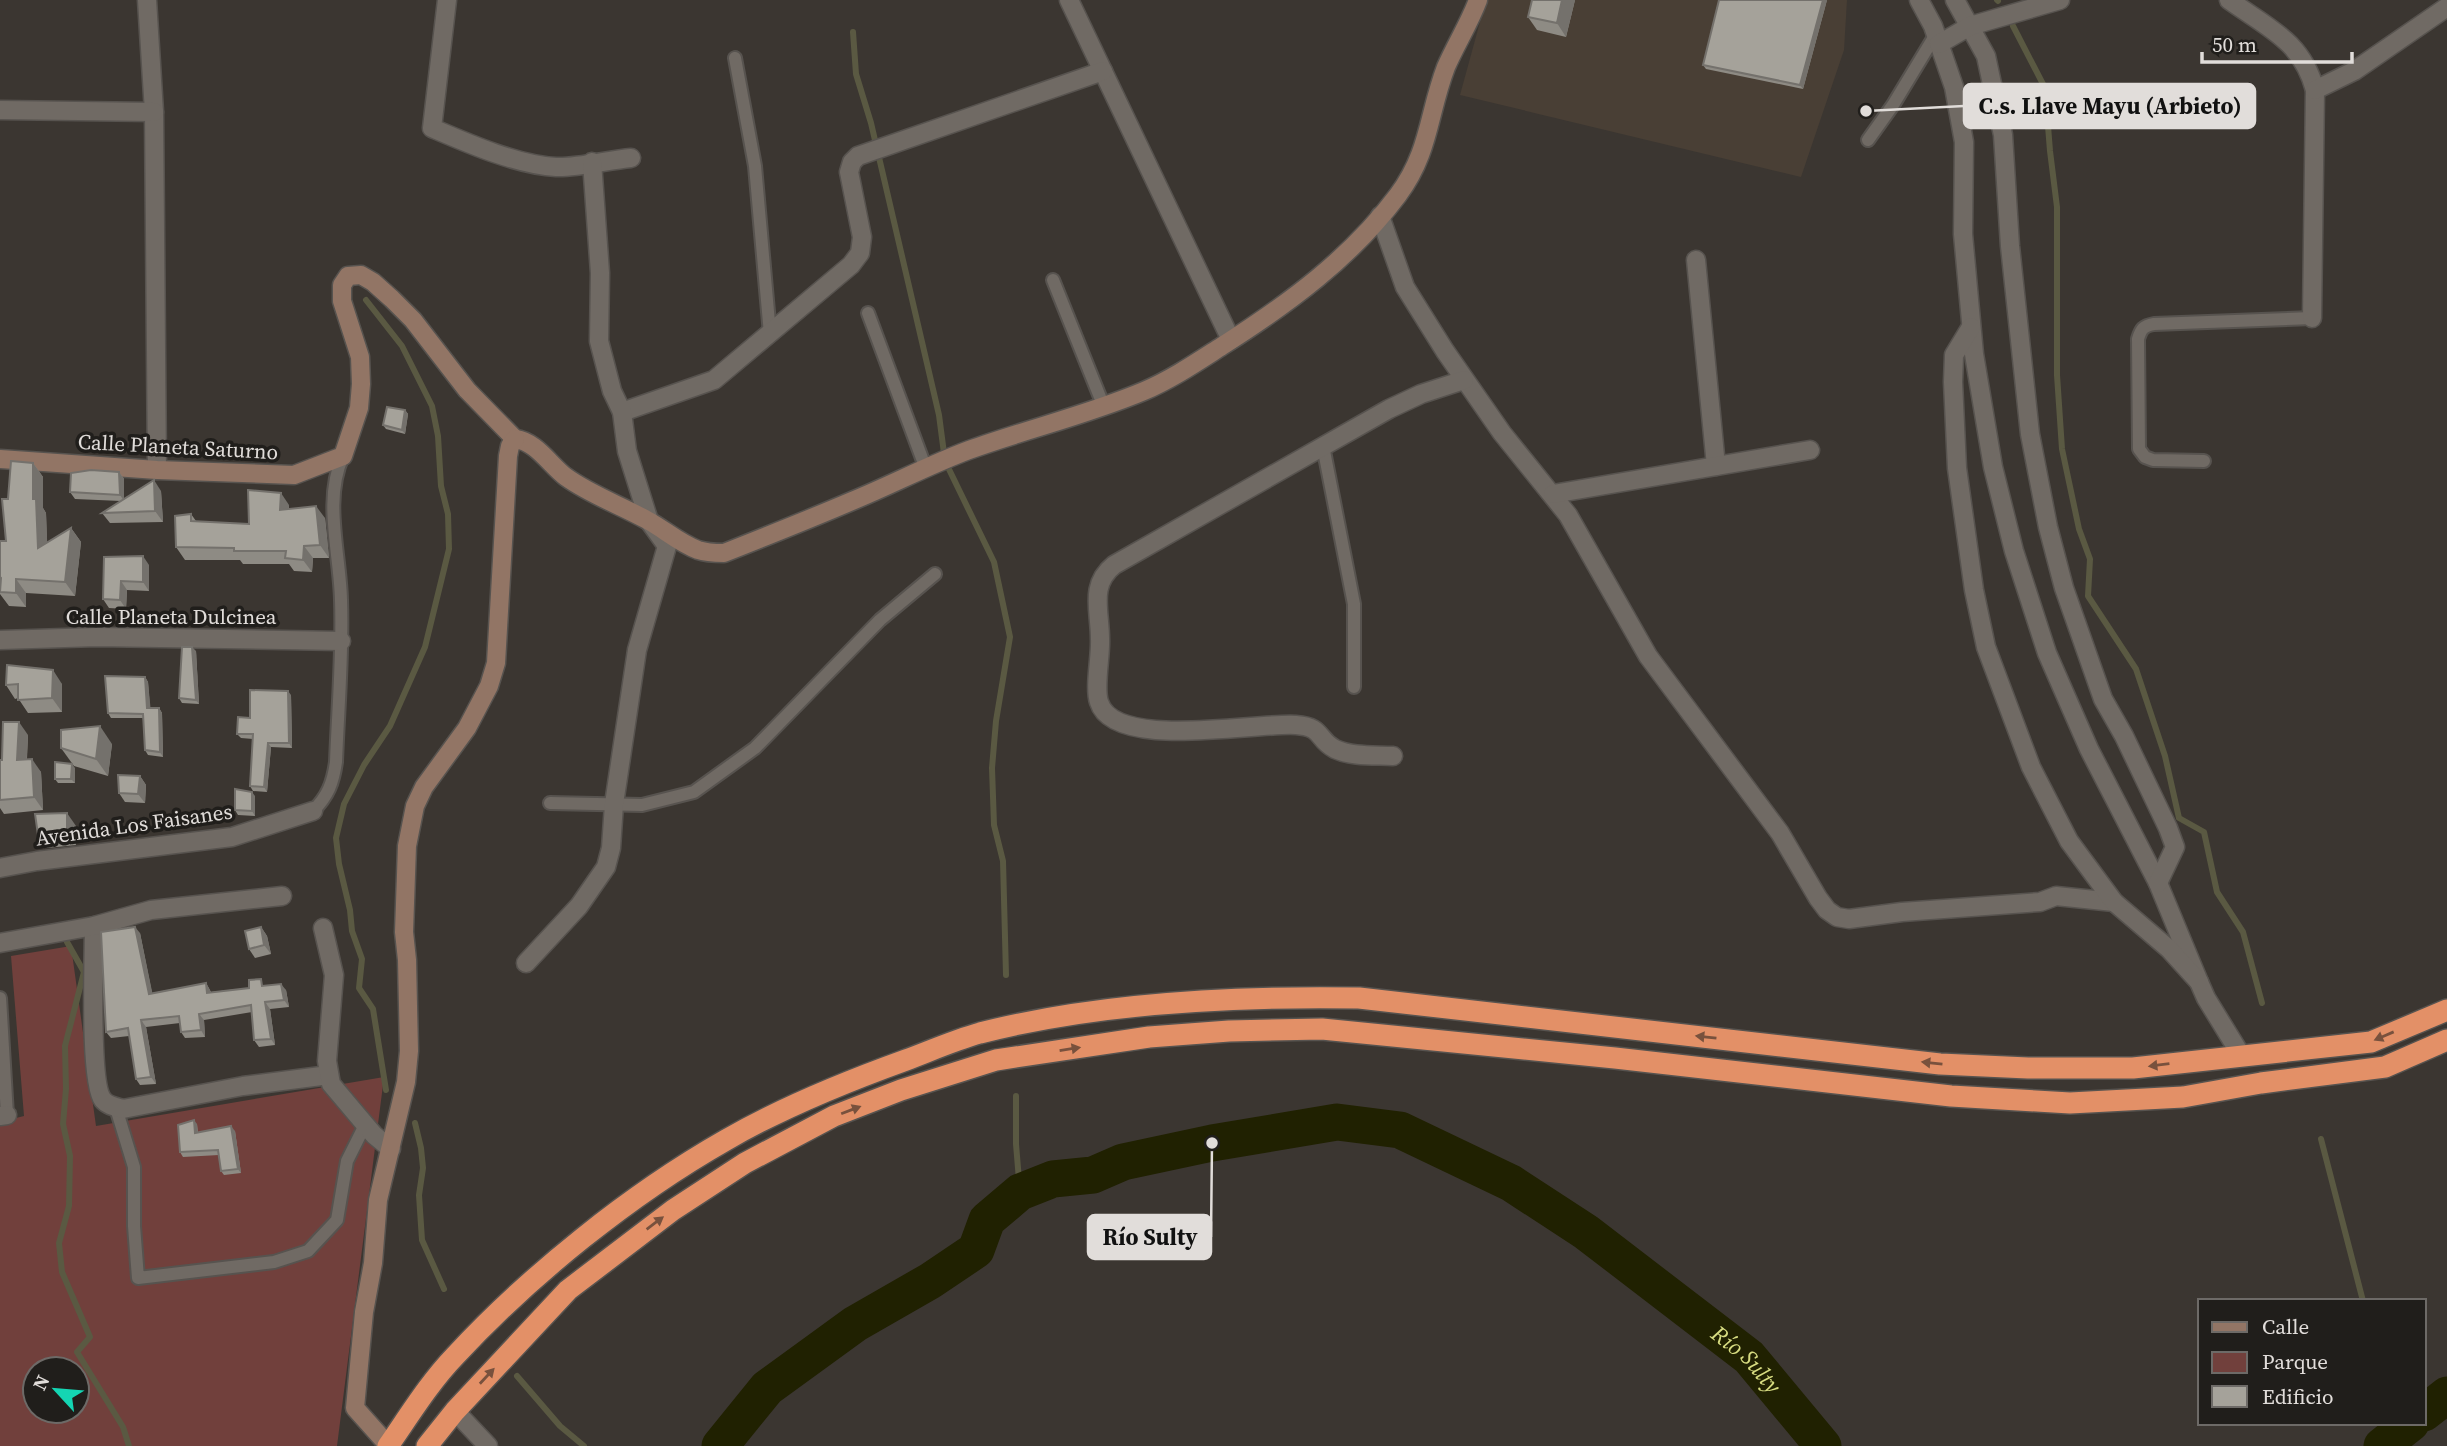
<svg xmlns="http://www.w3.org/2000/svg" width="2447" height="1446" viewBox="0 0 2447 1446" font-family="'Source Serif 4',serif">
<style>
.built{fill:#493f35}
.green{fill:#71403c;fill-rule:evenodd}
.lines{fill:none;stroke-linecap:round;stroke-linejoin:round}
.stream{stroke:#5a5942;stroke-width:6}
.river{stroke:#202101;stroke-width:37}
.lane-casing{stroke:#57534f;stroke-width:16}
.street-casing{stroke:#57534f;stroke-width:21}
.secondary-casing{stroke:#57534f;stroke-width:21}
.highway-casing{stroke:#57534f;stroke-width:24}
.lane{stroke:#706a64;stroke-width:12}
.street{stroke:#706a64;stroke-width:18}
.secondary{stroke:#927565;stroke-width:18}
.highway{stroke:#e39067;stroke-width:21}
.wall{fill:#8e8b84}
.shaded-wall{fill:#74716c}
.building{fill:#a5a29a;stroke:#74716c;stroke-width:2}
.oneway{fill:#78513d}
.labels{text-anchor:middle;stroke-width:7;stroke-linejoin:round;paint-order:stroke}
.street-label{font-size:21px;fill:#e1ddda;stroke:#201e1b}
.water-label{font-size:23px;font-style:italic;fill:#d7dc81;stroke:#201e1b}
.leader{fill:none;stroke:#e1ddda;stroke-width:2.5}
.callout-dot{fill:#e1ddda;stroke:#201e1b;stroke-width:2.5}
.callout{fill:#e1ddda;stroke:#e1ddda;stroke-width:2.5}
.callout-label{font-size:23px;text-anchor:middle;font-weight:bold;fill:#111}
</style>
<rect width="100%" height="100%" fill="#3b3631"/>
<!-- built -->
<path class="built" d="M1486 0H1847L1844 50 1801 177 1460 95Z"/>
<!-- green -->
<path class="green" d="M71 946 96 1126 384 1077 337 1446H0V1122L24 1116 11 956ZM35 1369H77V1411H35Z"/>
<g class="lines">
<!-- stream -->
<g class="stream">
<path d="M1997 0 1998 1"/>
<path d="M2013 26 2045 88 2050 151 2057 207V375L2062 449 2079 529 2090 559 2088 596 2136 669 2165 756 2179 818 2204 832 2217 892 2243 932 2262 1003"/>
<path d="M853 32 856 74 871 123 939 415 945 461 994 562 1010 637 996 721 992 768 994 825 1003 861 1006 975"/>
<path d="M366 300 402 346 432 406 438 436 441 486 448 514 449 549 425 647 390 726 364 765 344 804 336 838 339 864 350 910 352 931 362 959 359 988 373 1009 386 1090"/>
<path d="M67 942 84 972 65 1046 66 1089 63 1124 70 1156 69 1206 59 1243 62 1272 90 1337 77 1352 123 1427 129 1446"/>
<path d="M1016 1096V1144L1020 1192"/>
<path d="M415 1123 421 1148 423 1168 419 1195 422 1240 444 1289"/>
<path d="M2321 1139 2363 1301"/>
<path d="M517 1376 560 1426 584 1446"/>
</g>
<!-- river -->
<g class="river">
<path d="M2424 1413 2447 1395"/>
<path id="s1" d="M720 1446 767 1388 855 1324 930 1281 976 1250 987 1220 1020 1192 1053 1179 1093 1175 1123 1162 1212 1143 1337 1122 1400 1130 1511 1183 1586 1232 1749 1357 1823 1446"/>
<path d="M2382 1446 2411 1423"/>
</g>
<!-- lane casing -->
<g class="lane-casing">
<g id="lane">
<path d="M735 58 755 166 770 334"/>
<path d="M1868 140 1893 105 1936 34"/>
<path d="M1053 280 1104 407"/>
<path d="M868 313 926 469"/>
<path d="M1323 446 1354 604V687"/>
<path d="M2204 461 2153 460 2145 457 2139 449 2138 339C2141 329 2143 326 2154 324L2312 318"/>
<path d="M550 803 642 805 694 792 755 748 880 620 935 574"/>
<path d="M313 811C328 796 333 783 336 762 338 708 343 654 341 600 340 553 323 500 343 456"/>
<path d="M0 998 7 1115"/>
<path d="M116 1108 134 1167V1226L138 1278 274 1262 308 1251 337 1220 347 1161 365 1125"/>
</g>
</g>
<!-- street casing -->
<g class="street-casing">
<g id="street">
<path d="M147 0 154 112 157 470"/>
<path d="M447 0 432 128C467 143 517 165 556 167 578 168 608 160 631 158"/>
<path d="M1069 0 1231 340"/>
<path d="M1919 0 1933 26 1954 87 1964 142 1963 234 1974 354 1993 467 2014 551 2047 653 2089 749 2158 883 2199 982"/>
<path d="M1955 0 1986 56 2003 135 2010 246 2030 434 2048 527 2064 588 2103 699 2124 736 2168 828 2175 847 2158 883"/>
<path d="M2229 0C2268 28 2302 41 2315 90L2312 318"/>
<path d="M1939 44 1970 26 2060 0"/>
<path d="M2315 90 2354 71 2447 7"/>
<path d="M0 110 154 112"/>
<path d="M1380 216 1405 287 1445 351 1502 433 1568 515 1648 656 1780 833 1818 898 1827 910 1837 917 1849 919 1902 912 2040 902 2056 896 2114 902"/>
<path d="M1696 260 1716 466"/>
<path d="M1971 327 1954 355 1953 382 1957 468 1974 590 1986 647 2031 767 2069 841 2114 902 2169 949 2199 982 2206 998 2241 1055"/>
<path d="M622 412 714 380 851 265 860 253 862 237 849 172 852 162 858 156 1103 71"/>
<path d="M1553 494 1810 450"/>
<path d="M0 640 97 637 341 641"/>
<path d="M1393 756C1375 755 1352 757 1335 749 1316 739 1324 727 1296 725 1255 722 1114 751 1099 702 1094 687 1101 656 1100 639 1100 610 1089 585 1114 565L1389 409 1421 394 1464 380"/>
<path d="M0 868 37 861 232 837 313 811"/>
<path d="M94 926C94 955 89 1083 103 1100 108 1106 116 1107 123 1109L243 1086 329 1075"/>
<path d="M323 928 334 975 327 1061 331 1084 374 1135 391 1149"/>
<path d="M0 943 94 926 151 910 282 896"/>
<path d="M526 963 579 906 606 867 611 848 614 804 637 650 667 546 649 521 627 451 622 412 612 391 599 341 600 273 592 162"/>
<path d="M0 1116 7 1115"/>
<path d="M455 1411 488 1446"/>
</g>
</g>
<!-- secondary casing -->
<g class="secondary-casing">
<g id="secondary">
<path d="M515 439C536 441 550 465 566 477 591 495 620 505 647 520 664 529 679 543 698 550 707 553 715 553 724 553 767 536 810 519 852 501 891 485 929 465 969 450 1027 429 1087 415 1144 391 1172 379 1197 362 1222 346 1288 304 1351 258 1398 195 1430 152 1428 114 1446 67 1456 44 1469 24 1478 0"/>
<path d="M0 459 157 470 294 475 343 456 359 408 361 384 360 357 342 301V285L348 276 361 275 373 282 392 299 413 320 467 390 515 439"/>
<path d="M388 1445 355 1408 364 1312 373 1263 378 1200 406 1082 409 1051 407 960 404 932 407 846 415 806 424 787 467 728 489 686 496 663 508 456 510 446 515 439"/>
</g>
</g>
<!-- highway casing -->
<g class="highway-casing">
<g id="highway">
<path d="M388 1446C409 1416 429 1383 455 1356 530 1275 631 1194 726 1140 783 1107 845 1082 906 1060 930 1051 955 1040 980 1033 1101 1002 1235 996 1359 998L1940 1064 2028 1068H2133L2371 1042 2447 1010"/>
<path d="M427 1446 455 1411 568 1290 673 1210 745 1163 834 1116 901 1090 996 1060 1149 1037 1229 1031 1322 1029 1615 1058 1951 1096 2070 1103 2183 1097 2261 1083 2385 1067 2447 1040"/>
</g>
</g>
<!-- lane -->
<use href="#lane" class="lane"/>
<!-- street -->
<use href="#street" class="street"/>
<!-- secondary -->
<use href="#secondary" class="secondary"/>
<!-- highway -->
<use href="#highway" class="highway"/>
</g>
<!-- wall -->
<g class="wall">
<path d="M1575 0 1566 37 1537 30 1528 17Z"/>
<path d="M1827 0 1803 89 1706 69 1703 65Z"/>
<path d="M405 410 408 414 405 434 386 429 383 425Z"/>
<path d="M33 463 43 477V508L46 513 47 543 71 528 81 542 75 596 26 593V607L9 606 0 594V541H6L8 499Z"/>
<path d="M119 472 124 479V499L161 491 163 522 110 523 102 513 121 501 75 499 70 492Z"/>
<path d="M289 505V509L325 518 329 558H313L312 572 294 571 289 564H243L240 560H185L176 547 191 514 196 521 249 524Z"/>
<path d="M104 557 149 565V591L127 590 126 609 109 608 103 599Z"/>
<path d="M196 651 199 704 182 703 179 698Z"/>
<path d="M7 665 62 684V712L28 713 18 698 15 699 6 685Z"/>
<path d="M145 677 148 682 150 708H159L162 713 163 757 148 755 145 750 144 718H111L108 713Z"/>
<path d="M291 695 292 748 271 747 267 792 253 791 250 786 253 739 241 738 237 734 250 718Z"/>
<path d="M28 735 27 759 41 772 43 810 4 814 0 808V760H2Z"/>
<path d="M112 744 108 776 74 766 61 748Z"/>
<path d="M75 768V783H58L55 779Z"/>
<path d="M140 776 146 785 145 803 125 802 119 793Z"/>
<path d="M255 796V816L238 815 235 810Z"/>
<path d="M76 826V845L47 848 38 835Z"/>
<path d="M261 927 267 936 271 954 255 958 249 949Z"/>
<path d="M140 933 152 993 206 983 211 992 266 986 286 990 289 1007 270 1009 275 1045 259 1047 254 1040 252 1012 204 1020 205 1037 185 1038 181 1032 180 1023 146 1027 156 1084 140 1085 136 1079 129 1036 111 1038 106 1032Z"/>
<path d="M197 1124 198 1133 235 1131 241 1173 224 1175 221 1171 219 1155 183 1157 180 1152Z"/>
</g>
<!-- shaded-wall -->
<g class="shaded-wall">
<path d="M1562 0H1575L1566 37 1557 23Z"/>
<path d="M1823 0H1827L1803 89 1800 85Z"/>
<path d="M405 410 408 414 405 434 402 430Z"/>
<path d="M33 463 43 477V508L46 513 48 563 38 548 33 499Z"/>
<path d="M119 472 124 479V501L120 495Z"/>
<path d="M154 480 161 491 163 522 155 511Z"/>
<path d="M281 493 289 505 288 522 280 510Z"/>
<path d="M316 506 325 518 329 558 320 545Z"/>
<path d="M71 528 81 542 75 596 65 582Z"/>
<path d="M304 546 313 558 312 572 303 560Z"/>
<path d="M143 556 149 565V591L143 582Z"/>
<path d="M16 579 26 593V607L16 593Z"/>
<path d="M121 581 127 590 126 609 120 600Z"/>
<path d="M192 647 196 651 199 704 196 700Z"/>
<path d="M53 670 62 684V712L52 698Z"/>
<path d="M145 677 148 682 151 713 147 708Z"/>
<path d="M288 691 291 695 292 748 289 743Z"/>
<path d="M159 708 162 713 163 757 160 752Z"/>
<path d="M19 722 28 735 26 773 17 760Z"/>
<path d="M100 726 112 744 108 776 96 759Z"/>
<path d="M268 743 271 747 267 792 264 787Z"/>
<path d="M32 759 41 772 43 810 34 797Z"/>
<path d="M72 764 75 768V783L71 779Z"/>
<path d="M140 776 146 785 145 803 138 794Z"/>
<path d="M252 792 255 796V816L252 811Z"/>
<path d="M67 813 76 826V845L67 831Z"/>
<path d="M135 927 140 933 154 1001 149 994Z"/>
<path d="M261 927 267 936 271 954 264 945Z"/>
<path d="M206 983 210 990 211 999 207 993Z"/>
<path d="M281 984 286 990 289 1007 284 1000Z"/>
<path d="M265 1002 270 1009 275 1045 271 1039Z"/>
<path d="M199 1014 204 1020 205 1037 201 1030Z"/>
<path d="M141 1020 146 1027 156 1084 151 1077Z"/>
<path d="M194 1120 197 1124 198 1138 195 1133Z"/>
<path d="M231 1126 235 1131 241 1173 238 1169Z"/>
</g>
<!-- building -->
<g class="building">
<path d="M1532 0H1562L1557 23 1528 17Z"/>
<path d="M1719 0H1823L1800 85 1703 65Z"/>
<path d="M387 407 405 410 402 430 383 425Z"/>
<path d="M11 461 33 463V499H36L38 548 71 528 65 582 16 579V593L0 592 1 578 0 577V541H6L2 499H8Z"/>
<path d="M91 470 119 472 120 495 70 492 71 473Z"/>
<path d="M154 480 155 511 102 513Z"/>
<path d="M248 490 281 493 280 510 316 506 320 545 304 546 303 560 285 558 286 551H234V548L176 547 175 516 191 514V521L249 524Z"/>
<path d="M143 556V582L121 581 120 600 103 599 104 557Z"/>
<path d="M182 647H192L196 700 179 698Z"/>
<path d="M7 665 53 670 52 698 18 700V684L6 685Z"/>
<path d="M105 676 145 677 147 708H159L160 752 145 750 143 714 108 713Z"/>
<path d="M250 690 288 691 289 743H268L264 787 250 786 253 734H237L238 717 250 718Z"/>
<path d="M3 722H19L17 760 32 759 34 797 0 800V760H2Z"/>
<path d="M100 726 96 759 61 748V730Z"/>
<path d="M55 762 72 764 71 779H55Z"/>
<path d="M118 775 140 776 138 794 119 793Z"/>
<path d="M235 789 252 792V811L235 810Z"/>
<path d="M67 813V831L38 835 35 814Z"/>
<path d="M135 927 149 994 206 983 207 993 249 988V980L261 979 262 986 281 984 284 1000 265 1002 271 1039 254 1040 251 1005 199 1014 201 1030 181 1032 179 1016 141 1020 151 1077 136 1079 128 1028 106 1032 101 932Z"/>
<path d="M261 927 264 945 249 949 245 931Z"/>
<path d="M194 1120 195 1133 231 1126 238 1169 221 1171 218 1150 180 1152 178 1125Z"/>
</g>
<!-- one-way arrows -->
<defs><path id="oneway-solid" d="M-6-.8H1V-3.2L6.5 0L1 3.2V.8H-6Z" transform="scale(1.75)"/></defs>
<g class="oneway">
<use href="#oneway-solid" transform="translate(2384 1036) rotate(157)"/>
<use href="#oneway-solid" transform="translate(1706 1037) rotate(-174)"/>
<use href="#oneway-solid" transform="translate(1070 1049) rotate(-9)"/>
<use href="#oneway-solid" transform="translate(1932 1063) rotate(-174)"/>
<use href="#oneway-solid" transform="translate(2159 1065) rotate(173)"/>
<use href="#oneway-solid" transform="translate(851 1110) rotate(-21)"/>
<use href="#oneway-solid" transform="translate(655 1223) rotate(-37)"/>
<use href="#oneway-solid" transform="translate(487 1376) rotate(-47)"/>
</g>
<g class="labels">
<!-- street labels -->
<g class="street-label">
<text transform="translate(178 447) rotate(3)" y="7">Calle Planeta Saturno</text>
<text x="171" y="624">Calle Planeta Dulcinea</text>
<text transform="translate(134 825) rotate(-8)" y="7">Avenida Los Faisanes</text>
</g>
<!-- water labels -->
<g class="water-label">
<text dy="8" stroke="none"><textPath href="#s1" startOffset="1208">Río Sulty</textPath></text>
</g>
</g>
<!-- callouts -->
<path class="leader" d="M1866 111L1964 106M1212 1143L1211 1237"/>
<g class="callout-dot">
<circle cx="1866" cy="111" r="7"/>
<circle cx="1212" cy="1143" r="7"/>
</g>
<g class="callout">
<rect x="1964" y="84" width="291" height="44" rx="7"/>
<rect x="1088" y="1215" width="123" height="44" rx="7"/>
</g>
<g class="callout-label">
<text x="2110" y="114">C.s. Llave Mayu (Arbieto)</text>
<text x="1150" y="1245">Río Sulty</text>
</g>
<!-- legend -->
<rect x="2198" y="1299" width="228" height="126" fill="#201e1b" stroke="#6d6a67" stroke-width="2"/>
<rect x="2212" y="1322" width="35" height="10" fill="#927565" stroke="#6d6a67" stroke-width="2"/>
<text x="2262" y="1334" font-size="21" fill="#e1ddda">Calle</text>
<rect x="2212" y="1352" width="35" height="21" fill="#71403c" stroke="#6d6a67" stroke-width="2"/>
<text x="2262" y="1369" font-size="21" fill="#e1ddda">Parque</text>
<rect x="2212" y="1386" width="35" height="21" fill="#a5a29a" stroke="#6d6a67" stroke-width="2"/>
<text x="2262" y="1404" font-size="21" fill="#e1ddda">Edificio</text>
<!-- north arrow -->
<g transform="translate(56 1390) rotate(296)"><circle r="33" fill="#201e1b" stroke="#6d6a67" stroke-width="2"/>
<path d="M0-5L12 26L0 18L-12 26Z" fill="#14d5b3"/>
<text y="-10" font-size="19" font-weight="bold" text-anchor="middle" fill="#e1ddda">N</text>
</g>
<!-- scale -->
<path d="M2202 52v10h150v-10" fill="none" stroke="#e1ddda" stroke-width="3.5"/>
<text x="2212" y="52" font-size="21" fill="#e1ddda" stroke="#201e1b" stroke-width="5" paint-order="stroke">50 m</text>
</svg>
